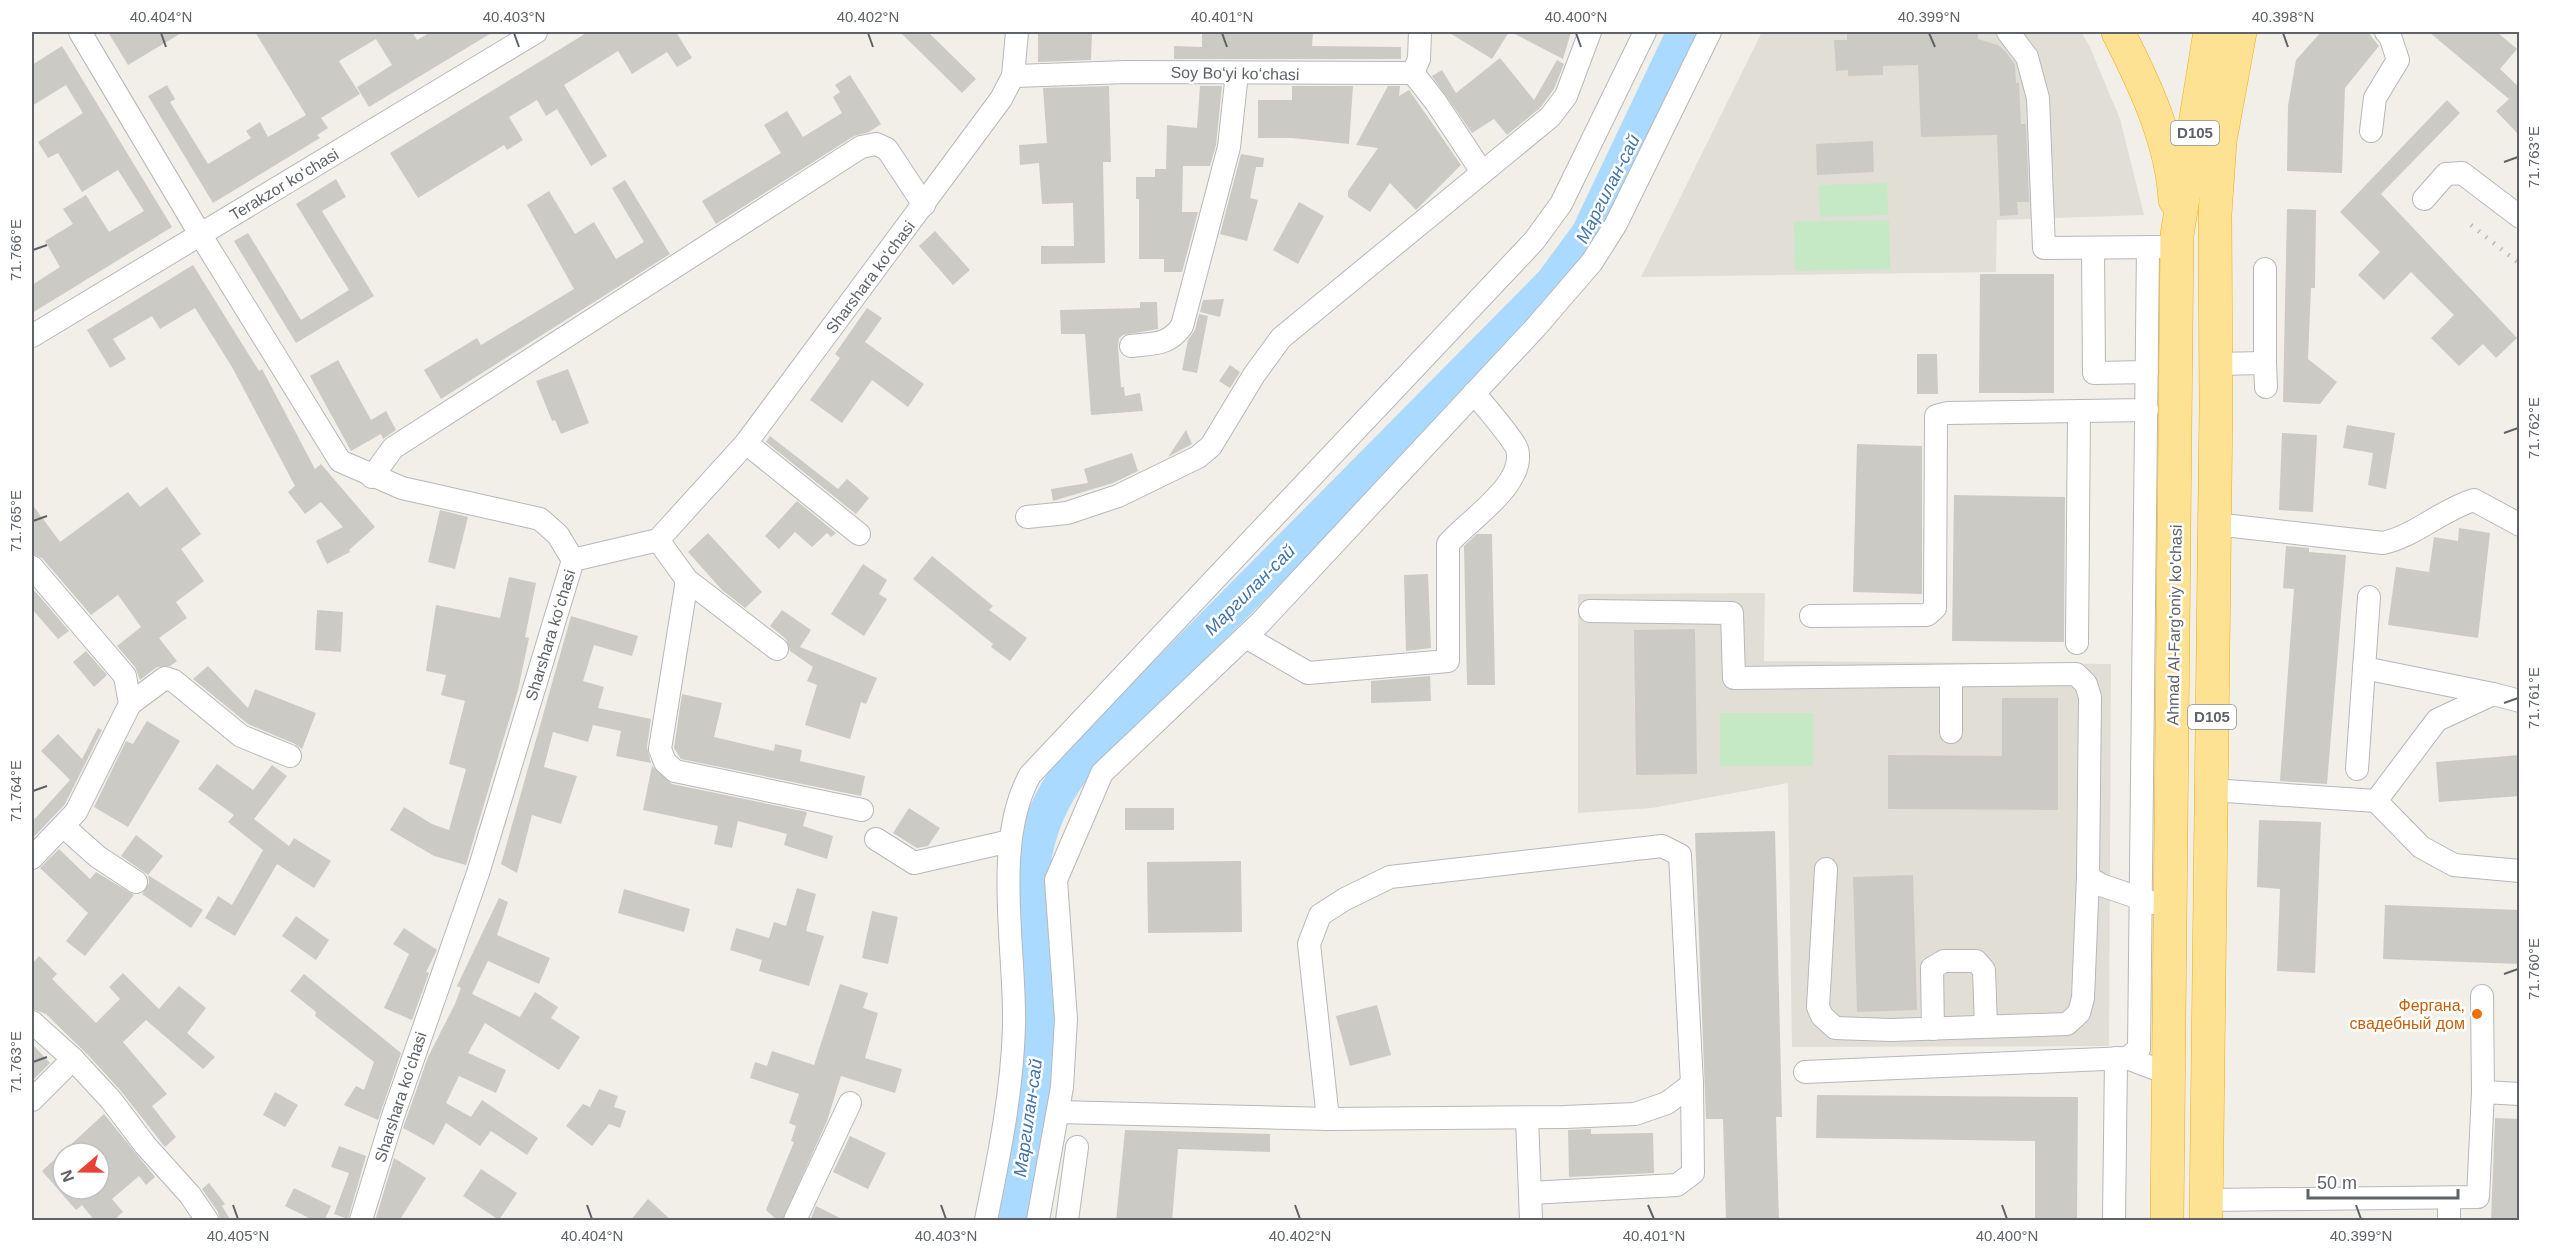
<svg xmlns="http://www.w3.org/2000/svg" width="2551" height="1252" viewBox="0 0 2551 1252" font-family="Arial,sans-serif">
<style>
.education{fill:#e1ded6}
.green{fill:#c5e8c5}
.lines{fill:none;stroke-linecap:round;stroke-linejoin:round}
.river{stroke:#aadaff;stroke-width:36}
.building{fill:#cccac5;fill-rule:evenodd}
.minor-casing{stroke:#b5b8bc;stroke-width:24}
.highway-casing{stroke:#f9ab00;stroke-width:34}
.minor{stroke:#fff;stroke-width:22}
.highway{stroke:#fde293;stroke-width:33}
.rail{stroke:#b6b7b8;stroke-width:4.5;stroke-dasharray:1.5 8;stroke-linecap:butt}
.ticks{fill:none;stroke:#5f6368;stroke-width:2}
.food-dot{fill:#e8710a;stroke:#fff;stroke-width:2}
.labels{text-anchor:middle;stroke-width:5;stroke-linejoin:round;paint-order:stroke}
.shield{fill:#fff;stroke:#8f9295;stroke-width:1.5}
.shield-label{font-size:15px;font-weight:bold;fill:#5f6368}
.street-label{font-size:16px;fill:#5f6368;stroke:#fff}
.food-label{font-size:16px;fill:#c56008;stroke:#fff;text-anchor:end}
.water-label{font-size:18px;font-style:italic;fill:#4174aa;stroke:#fff}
.neatline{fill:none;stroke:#5f6368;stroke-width:2}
.ticks-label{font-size:15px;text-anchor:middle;fill:#5f6368}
</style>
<rect width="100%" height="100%" fill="#f1efe8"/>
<!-- education -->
<g class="education">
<path d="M1762 32H2081L2089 45 2120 119 2144 215 1997 220 1996 272 1641 277Z"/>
<path d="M1765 593 1764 661 2111 664 2109 1046 1792 1047 1788 783 1652 808 1578 813V594Z"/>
</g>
<!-- green -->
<g class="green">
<path d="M1887 183 1888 215 1820 217 1819 185Z"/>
<path d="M1889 220 1890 269 1795 271 1794 222Z"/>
<rect x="1720" y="713" width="93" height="53"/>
</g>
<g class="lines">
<!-- river -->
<path class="river" d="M1013 1220C1022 1172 1034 1122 1038 1073 1046 960 997 864 1075 766L1553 283 1589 234 1685 32"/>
</g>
<!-- building -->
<g class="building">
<path d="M108 32H183L128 65Z"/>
<path d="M255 32H412L417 40 431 32H493L369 107 357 87 392 65 376 39 339 61 360 94 321 118 328 128 317 135 320 138 213 203 148 96 167 85 175 99 170 102 208 164 251 138 246 131 260 122 268 137 306 115Z"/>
<path d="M588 32H676L692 58 677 67 667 52 632 74 618 51 564 85 607 156 591 166 557 109 546 116 537 100 509 117 523 140 507 150 504 145 418 198 390 153Z"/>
<path d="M900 32H928L976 79 962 93Z"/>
<path d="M1038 32H1092L1091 60 1038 62Z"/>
<path d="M1202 32H1313L1312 46 1401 47V59H1174V46L1202 47Z"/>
<path d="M1448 32H1509L1492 59Z"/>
<path d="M1511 32H1571L1563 59Z"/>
<path d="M1847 32H1978V39L1998 45 2006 52 2015 65 2016 83H2019L2021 124H2026L2029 202H2017L2018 215 2000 216 1997 135 1921 137 1918 65 1883 66V75L1848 76V70L1836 71 1834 40H1847Z"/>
<path d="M2321 32H2368L2379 46 2345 88 2342 173 2287 171 2288 106 2296 60Z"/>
<path d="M2429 32H2497L2517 49 2500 69 2520 88V136L2496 111 2509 99Z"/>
<path d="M62 46 172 227 32 313V285L60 267 45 241 73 224 63 209 86 195 109 232 144 211 118 170 82 192 58 153 48 158 38 142 83 113 66 85 32 106V65Z"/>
<path d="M1500 58 1534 100 1557 60 1564 64 1554 89 1540 108 1507 135 1494 119 1472 133 1432 76 1442 70 1456 93Z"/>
<path d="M850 75 881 124 869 132 854 136 716 224 702 201 781 153 764 125 787 111 803 137 842 113 833 97 840 92 835 85Z"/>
<path d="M1109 86 1111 162H1103L1105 263 1041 264V246H1074L1073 203 1042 204 1039 163 1020 165 1019 145 1047 143 1043 88Z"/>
<path d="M1200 86H1222L1216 145 1210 166H1183L1182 212H1198L1182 272H1164V259H1139V199H1136V177H1155V169H1166L1167 125 1197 128Z"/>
<path d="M1292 86H1353L1349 144 1292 138H1258V100H1292Z"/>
<path d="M1388 86H1400L1399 96 1409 90 1461 165 1416 210 1390 183 1370 212 1348 197V191L1378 148 1356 145Z"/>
<path d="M2447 100 2460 113 2381 194 2517 338 2496 358 2483 344 2459 366 2431 338 2454 315 2411 272 2384 300 2358 275 2380 252 2340 212Z"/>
<path d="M1873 141 1874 172 1817 175 1816 144Z"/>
<path d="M1241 154 1264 158 1263 167H1256L1250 198 1258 200 1247 241 1220 234Z"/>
<path d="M336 179 346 197 322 211 374 296 296 343 234 241 248 233 301 320 349 290 296 204Z"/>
<path d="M625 180 670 254 441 399 424 370 477 338 481 345 574 289 527 205 549 191 575 234 594 222 616 259 644 242 612 188Z"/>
<path d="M1299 202 1324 216 1298 264 1273 250Z"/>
<path d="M2287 209 2316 210 2315 288H2311L2308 359 2337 382 2320 404 2283 402Z"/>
<path d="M935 231 970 270 953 285 919 246Z"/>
<path d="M193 265 259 371 262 369 315 469 321 464 375 527 349 550 350 552 327 564 316 541 343 527 321 502 305 514 288 492 295 486 232 367 195 308 160 329 152 316 113 339 126 359 110 368 87 330Z"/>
<path d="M1980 274H2054V393H1979Z"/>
<path d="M1224 299 1220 317 1200 312 1203 300Z"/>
<path d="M1140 302H1157L1158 329 1123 335 1119 338 1118 347 1121 387H1124L1125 396 1140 393 1143 411 1091 415 1085 334H1061L1060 310 1140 308Z"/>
<path d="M867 308 882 318 865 342 924 384 908 407 872 380 842 423 810 400 840 358 835 354Z"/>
<path d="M1199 314 1208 316 1197 373 1182 370 1188 340 1195 330Z"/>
<path d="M1917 354H1937L1938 394H1917Z"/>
<path d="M338 360 371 420 386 411 396 430 383 439 381 434 351 451 310 376Z"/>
<path d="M1230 365 1240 372 1230 388 1219 381Z"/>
<path d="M568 369 589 423 561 434 555 420 552 421 536 381Z"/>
<path d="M2347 425 2395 433 2386 489 2368 485 2373 453 2343 448Z"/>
<path d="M1186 430 1192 444 1168 457Z"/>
<path d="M2282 433 2317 435 2313 512 2279 510Z"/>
<path d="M770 436 838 489 847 479 869 498 856 514 766 442Z"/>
<path d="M1857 444 1922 446V594L1853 592Z"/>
<path d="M1132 453 1138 471 1113 483 1053 501 1051 489 1088 483 1084 469Z"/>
<path d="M167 487 201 534 181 549 204 581 176 602 187 618 159 638 177 661 170 666 157 667 140 680 135 667 117 646 141 627 118 595 91 615 42 558 32 554V504L60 542 128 492 140 507Z"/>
<path d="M1954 495 2065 497 2064 642 1952 641Z"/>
<path d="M797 501 836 533 831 537 827 533 812 547 795 532 779 549 765 536Z"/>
<path d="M440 510 468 517 455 569 428 562Z"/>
<path d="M2459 528 2490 533 2478 638 2388 625 2396 567 2429 572 2434 537 2458 541Z"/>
<path d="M708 533 762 592 745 608 722 590 688 552Z"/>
<path d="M1477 534H1492L1495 685H1467L1464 546Z"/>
<path d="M2286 546 2309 548V552L2346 555 2327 784 2280 781 2294 589 2283 588Z"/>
<path d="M932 556 993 606 989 610 1027 638 1010 661 991 647 993 644 913 579Z"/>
<path d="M863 564 887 580 879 594 887 599 864 636 831 614Z"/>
<path d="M1428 574 1431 648 1406 651 1404 575Z"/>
<path d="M509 577 536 583 525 637 529 638 518 690 466 865 434 856 390 830 404 807 432 824 449 830 466 769 449 764 465 701 441 695 446 675 426 671 436 605 500 618Z"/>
<path d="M35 591 69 631 58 639 32 609V594Z"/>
<path d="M317 610 343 612 341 652 315 650Z"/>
<path d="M782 610 811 630 800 647 877 678 866 704 861 702 850 739 805 725 817 685 807 681 813 667 790 651 786 639 770 626Z"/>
<path d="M571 616 638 636 632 656 594 645 583 681 604 687 598 708 651 719 647 747 651 763 616 756 621 731 593 725 588 742 553 732 544 767 577 776 561 824 532 815 517 873 501 864Z"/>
<path d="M1695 629 1697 774 1636 775 1634 630Z"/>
<path d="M86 651 107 675 94 687 73 662Z"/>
<path d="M208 666 248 708 255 689 316 713 302 749 295 744 248 724 193 679Z"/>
<path d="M1430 676 1431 701 1371 703V681Z"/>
<path d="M682 694 722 703 714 737 774 751 775 744 802 750 800 761 865 776 861 796 681 759 674 748Z"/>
<path d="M2002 698H2058V810L1888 809V755L2002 756Z"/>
<path d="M147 721 180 741 128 827 94 807 126 741 133 744Z"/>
<path d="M98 728 102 730 65 804 32 839V822L70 780 41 751 58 734 82 759Z"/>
<path d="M2520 755V796L2439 802 2436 762Z"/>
<path d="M217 764 253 790 272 765 287 776 254 819 289 846 294 838 331 861 314 888 277 864 235 936 205 918 218 896 232 905 263 850 228 822 234 815 198 789Z"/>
<path d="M652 766 672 784 807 812 803 826 833 836 827 859 784 845 787 834 738 821 732 848 714 844 718 826 643 810Z"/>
<path d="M909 808 940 828 928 846 917 848 893 833Z"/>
<rect x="1125" y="808" width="49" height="22"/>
<path d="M2259 820 2321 822 2315 973 2277 971 2280 889 2257 887Z"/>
<path d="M1775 831 1782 1117H1776L1779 1221H1726L1723 1119H1706L1695 833Z"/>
<path d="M136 835 163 856 148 875 203 910 191 928 142 894 149 883 148 875 121 856Z"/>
<path d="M59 849 90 879 96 872 134 895 85 956 66 941 88 913 40 868Z"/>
<path d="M1241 861 1242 932 1148 933 1147 862Z"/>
<path d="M1913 875 1917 1010 1857 1012 1853 877Z"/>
<path d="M797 888 816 894 806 931 824 936 809 986 759 971 762 960 730 950 736 928 769 938 774 922 786 926Z"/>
<path d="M624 889 690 909 684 932 618 913Z"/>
<path d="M499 898 508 902 497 935 550 958 539 984 488 961 472 994 520 1017 535 992 558 1007 551 1018 580 1037 559 1070 485 1023 468 1053 506 1070 496 1093 459 1076 446 1103 471 1117 482 1100 538 1138 527 1155 491 1131 480 1146 446 1123 434 1145 403 1128 428 1057 455 1004 461 988 457 986Z"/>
<path d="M2385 905 2520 910V964L2383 959Z"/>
<path d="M872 911 898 917 888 964 862 958Z"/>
<path d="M296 916 329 940 316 960 282 936Z"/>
<path d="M404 928 437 950 426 972 429 973 412 1020 384 1008 409 954 393 944Z"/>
<path d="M39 956 57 974 52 979 96 1023 120 999 109 987 123 973 159 1009 179 986 206 1008 187 1033 215 1057 203 1069 146 1020 123 1042 167 1094 152 1106 176 1137 165 1147 121 1091 89 1056 46 1014 32 1009V964Z"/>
<path d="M304 974 401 1053 378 1120 344 1105 356 1086 364 1090 374 1062 315 1016 316 1012 290 991Z"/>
<path d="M840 984 868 993 863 1008 878 1013 865 1058 902 1069 895 1093 841 1076 827 1121 782 1221H778L766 1210 794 1142 791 1141 796 1126 789 1123 799 1094 750 1078 755 1062 767 1066 772 1051 814 1065Z"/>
<path d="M1377 1005 1391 1055 1350 1066 1336 1016Z"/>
<path d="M32 1044 50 1063 32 1081Z"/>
<path d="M599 1089 618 1096 614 1107 626 1111 620 1128 609 1124 592 1146 566 1126 583 1104 590 1107Z"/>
<path d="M275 1092 298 1105 285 1127 263 1115Z"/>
<path d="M1817 1095 2078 1097 2077 1221H2035V1141L1816 1138Z"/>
<path d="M104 1114 155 1177 146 1185 139 1176 112 1199 123 1212 113 1221H95L82 1205 76 1210 42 1171ZM63 1153H99V1189H63Z"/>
<path d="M2495 1118 2520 1119V1221H2491Z"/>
<path d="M1591 1129V1134L1653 1133 1654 1173 1569 1177 1568 1130Z"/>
<path d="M1125 1130 1270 1134V1152L1178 1149 1172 1221H1116Z"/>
<path d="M850 1136 886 1153 868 1189 833 1172Z"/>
<path d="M339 1146 366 1156 348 1219 334 1214 349 1173 331 1167Z"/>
<path d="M394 1158 426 1178 399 1221H375Z"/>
<path d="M481 1169 517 1193 499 1220 463 1196Z"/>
<path d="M209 1183 225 1204 222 1206 231 1221H220L218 1212 202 1189Z"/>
<path d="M294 1188 331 1206 324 1221H315L285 1206Z"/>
<path d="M648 1199 672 1221H630Z"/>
<path d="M816 1206 846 1221H810Z"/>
</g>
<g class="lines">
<!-- minor casing -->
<g class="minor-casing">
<g id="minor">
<path d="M80 32 200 234 340 461 402 488 540 519 558 535 573 560"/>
<path d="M2008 32 2027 57 2038 98 2044 248 2163 247"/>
<path d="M1413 73 1435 101 1482 172"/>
<path d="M1013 76 1126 72 1413 73 1419 59 1420 32"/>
<path d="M2371 131 2375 98 2398 60 2390 36 2386 32"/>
<path d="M2424 199 2446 174 2462 173 2520 217"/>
<path d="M2093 248 2094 373 2147 372"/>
<path d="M2265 269V363"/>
<path d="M32 336 536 32"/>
<path d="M1131 346C1153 343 1168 346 1182 326L1229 147 1237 73"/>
<path d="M2216 364 2265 363 2266 387"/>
<path d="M746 443 859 534"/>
<path d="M372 477 393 448 861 147 876 144 887 149 924 205"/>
<path d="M1027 517 1067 513 1118 496 1198 457 1211 446 1254 375 1281 338 1550 117 1566 96 1590 32"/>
<path d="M2215 524 2383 543C2417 535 2441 510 2474 500L2520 525"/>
<path d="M658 540 687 580 777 649"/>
<path d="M32 567 125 676 130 704 76 812 32 858"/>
<path d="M687 580 660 749 665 762 675 771 862 810"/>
<path d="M1590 611 1732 613 1734 678 2076 674 2086 684 2090 697 2088 877 2101 885 2154 903"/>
<path d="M1811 616 1927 615 1935 608 1936 416 1947 413 2147 410"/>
<path d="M1246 637 1308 673 1448 661V544C1467 521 1527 484 1517 449 1513 438 1483 404 1474 393"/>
<path d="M2077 643 2079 411"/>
<path d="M2364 668 2493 694"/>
<path d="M1951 676V732"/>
<path d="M130 704 165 678 174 681 241 736 290 756"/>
<path d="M2357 769 2369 597"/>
<path d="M2211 790 2376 801 2421 847 2454 865 2520 871"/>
<path d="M2376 801 2437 720 2493 694 2520 701"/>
<path d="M63 826 98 857 136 882"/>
<path d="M876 839 914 863 1010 841"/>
<path d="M1826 869 1818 1007 1822 1016 1835 1028 1891 1030 2067 1024 2079 1013 2083 998 2088 877"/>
<path d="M2482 996 2483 1092"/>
<path d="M32 1022 73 1059 111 1100 145 1145 190 1195 207 1220"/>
<path d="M1933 1029 1932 968 1944 961H1976L1984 970 1986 1026"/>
<path d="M2127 1058 2169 1074"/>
<path d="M1805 1072 2127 1058 2139 1049 2148 247"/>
<path d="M32 1100 73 1059"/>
<path d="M1058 1112 1328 1119 1565 1117 1635 1114 1667 1103 1692 1084"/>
<path d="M1328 1119 1309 944 1320 915 1345 899 1390 877 1662 846 1680 855 1692 1084 1693 1173 1677 1185 1530 1193"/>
<path d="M1527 1119 1531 1220"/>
<path d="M2449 1199V1220"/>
<path d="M2208 1200 2478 1197 2483 1092 2520 1094"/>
<path d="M361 1220 393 1116 478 873 573 560 658 540 746 443 1001 99 1013 76 1017 32"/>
<path d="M795 1220 850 1103"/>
<path d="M986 1220C999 1156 1012 1093 1014 1027 1016 950 992 844 1030 775L1534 241 1561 204 1645 32"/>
<path d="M1038 1220 1062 1087 1066 1019 1056 880 1102 773 1260 623 1536 327 1592 262 1616 224 1710 32"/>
<path d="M1067 1220 1077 1147"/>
<path d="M2114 1220 2116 1058"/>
</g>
</g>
<!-- highway casing -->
<g class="highway-casing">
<g id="highway">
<path d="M2118 32C2144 83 2172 142 2175 200"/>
<path d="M2167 1220 2177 235 2210 32"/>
<path d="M2206 1220 2216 406 2215 214 2220 141 2240 32"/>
</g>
</g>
<!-- minor -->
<use href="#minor" class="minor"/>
<!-- highway -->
<use href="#highway" class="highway"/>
<!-- rail -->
<path class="rail" d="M2471 225 2520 264"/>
</g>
<!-- ticks -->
<path class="ticks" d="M161 33 166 47M514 33 519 47M868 33 873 47M1222 33 1227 47M1576 33 1581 47M1929 33 1935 47M2283 33 2288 47M2504 162 2518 157M33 250 47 245M2504 433 2518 428M33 521 47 516M2504 703 2518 698M33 791 47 786M2504 974 2518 969M33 1062 47 1057M233 1205 238 1219M587 1205 592 1219M941 1205 946 1219M1295 1205 1300 1219M1648 1205 1654 1219M2002 1205 2007 1219M2356 1205 2361 1219"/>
<!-- markers -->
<circle class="food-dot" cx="2477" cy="1014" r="6"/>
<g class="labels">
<!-- shield labels -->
<g class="shield">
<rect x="2171" y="121" width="48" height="24" rx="4.5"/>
<rect x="2188" y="705" width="48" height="24" rx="4.5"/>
</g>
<g class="shield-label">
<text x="2195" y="138">D105</text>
<text x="2212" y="722">D105</text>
</g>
<!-- street labels -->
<g class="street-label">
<text transform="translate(1235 73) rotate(1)" y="6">Soy Boʻyi koʻchasi</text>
<text transform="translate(284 184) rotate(-31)" y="6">Terakzor koʻchasi</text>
<text transform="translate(870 277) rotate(-53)" y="6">Sharshara koʻchasi</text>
<text transform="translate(2174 625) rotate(-89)" y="6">Ahmad Al-Farg'oniy ko'chasi</text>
<text transform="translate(550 635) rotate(-73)" y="6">Sharshara koʻchasi</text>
<text transform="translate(400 1097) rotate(-72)" y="6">Sharshara koʻchasi</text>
</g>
<!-- food labels -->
<g class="food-label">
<text x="2465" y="1011">Фергана,<tspan x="2465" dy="18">свадебный дом</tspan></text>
</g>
<!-- water labels -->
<g class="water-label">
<text transform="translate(1608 189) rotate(-63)" y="6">Маргилан-сай</text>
<text transform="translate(1250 590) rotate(-45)" y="6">Маргилан-сай</text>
<text transform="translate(1028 1118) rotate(-82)" y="6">Маргилан-сай</text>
</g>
</g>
<!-- border -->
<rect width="2551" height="1252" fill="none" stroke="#ffffff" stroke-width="66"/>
<!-- north arrow -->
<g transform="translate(81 1171) rotate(250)"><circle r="28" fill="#ffffff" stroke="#bfc1c3" stroke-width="1.5"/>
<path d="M0-4.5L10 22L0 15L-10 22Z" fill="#ea4335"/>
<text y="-9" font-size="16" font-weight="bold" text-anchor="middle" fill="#5f6368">N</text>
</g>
<!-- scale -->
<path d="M2308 1189v9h150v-9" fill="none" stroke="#5f6368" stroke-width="3"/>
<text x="2317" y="1189" font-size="18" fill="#5f6368" stroke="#ffffff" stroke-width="4.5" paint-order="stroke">50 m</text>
<rect x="33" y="33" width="2485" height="1186" class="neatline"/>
<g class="ticks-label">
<text x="161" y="22">40.404°N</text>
<text x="514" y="22">40.403°N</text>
<text x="868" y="22">40.402°N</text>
<text x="1222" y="22">40.401°N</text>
<text x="1576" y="22">40.400°N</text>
<text x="1929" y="22">40.399°N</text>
<text x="2283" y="22">40.398°N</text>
<text transform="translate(2534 157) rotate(-90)" y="5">71.763°E</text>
<text transform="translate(16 250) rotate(-90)" y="5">71.766°E</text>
<text transform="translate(2534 428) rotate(-90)" y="5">71.762°E</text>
<text transform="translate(16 521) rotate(-90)" y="5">71.765°E</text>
<text transform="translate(2534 698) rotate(-90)" y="5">71.761°E</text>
<text transform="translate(16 791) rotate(-90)" y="5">71.764°E</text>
<text transform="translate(2534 969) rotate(-90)" y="5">71.760°E</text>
<text transform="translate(16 1062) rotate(-90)" y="5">71.763°E</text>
<text x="238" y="1241">40.405°N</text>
<text x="592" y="1241">40.404°N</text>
<text x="946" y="1241">40.403°N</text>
<text x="1300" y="1241">40.402°N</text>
<text x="1654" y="1241">40.401°N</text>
<text x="2007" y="1241">40.400°N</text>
<text x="2361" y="1241">40.399°N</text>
</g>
</svg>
